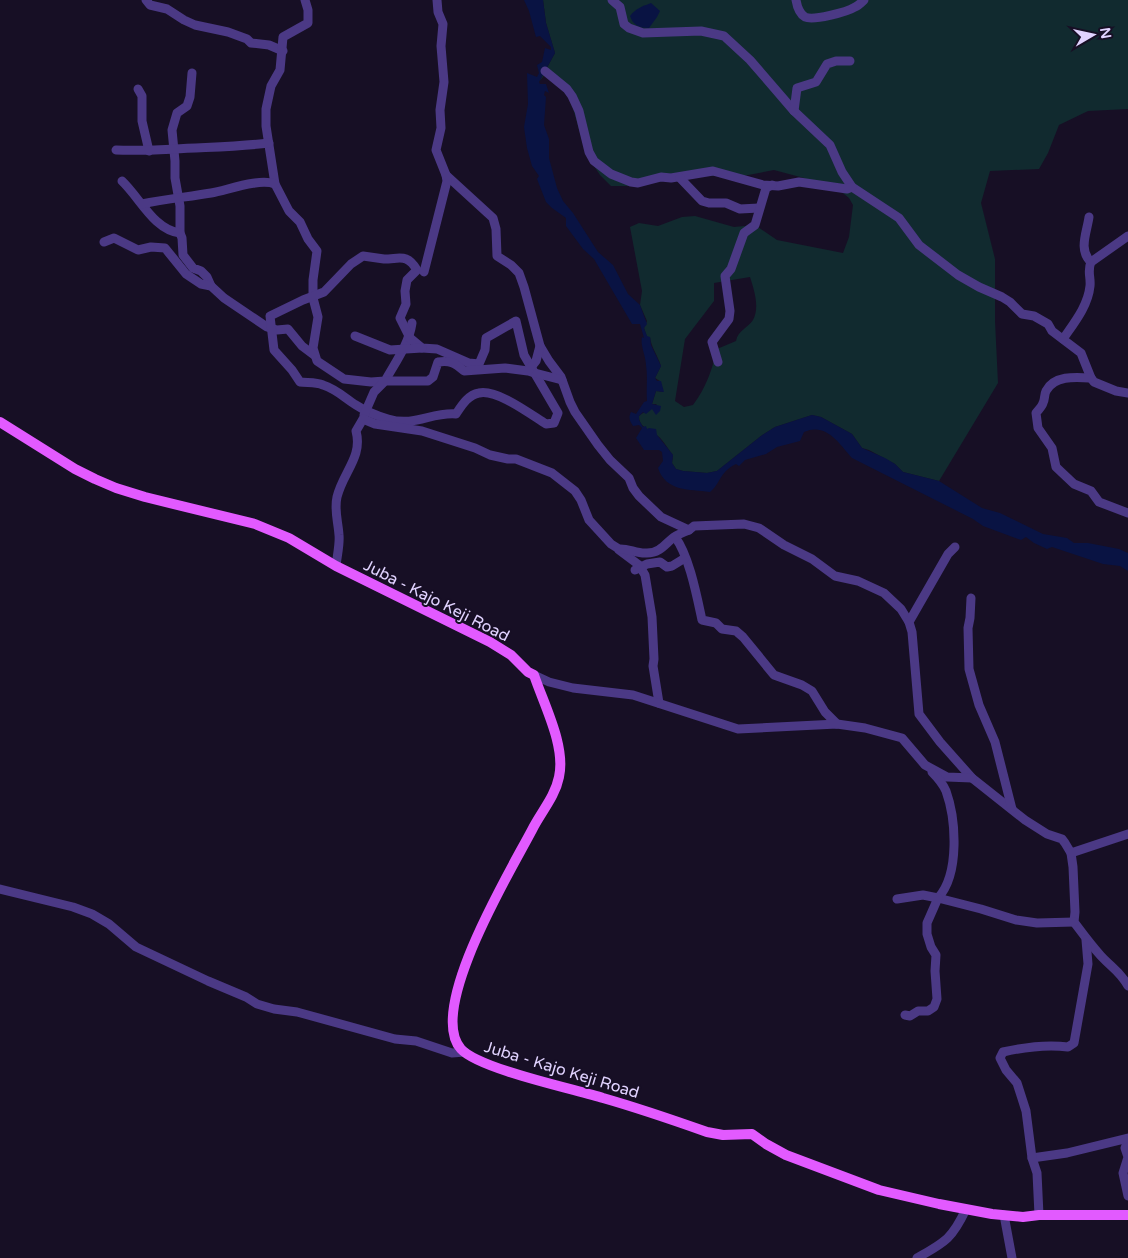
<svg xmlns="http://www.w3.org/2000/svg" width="1128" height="1258" viewBox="0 0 1128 1258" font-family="'Varela Round',sans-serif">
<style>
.green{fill:#112a2f;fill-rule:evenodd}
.water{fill:#091343}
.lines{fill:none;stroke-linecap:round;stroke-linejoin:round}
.minor{stroke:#4b3985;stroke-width:9}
.major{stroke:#e25aff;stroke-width:10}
.labels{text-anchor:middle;stroke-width:4;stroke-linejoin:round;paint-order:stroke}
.street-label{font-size:16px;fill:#e1d3ff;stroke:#170f25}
</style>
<rect width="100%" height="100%" fill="#170f25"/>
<!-- green -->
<path class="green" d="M543 0H1128V109L1088 111 1059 125 1048 153 1039 169 990 171 981 203 995 259V321L998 383 939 481 903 472 895 464 869 450 862 448 852 434 821 417 812 415 775 427 761 436 717 471 707 473 683 471 676 469 672 463 673 455C668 449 664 441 658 436 650 429 639 428 639 416 645 411 651 410 657 404H652L656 391 663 392 660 381 655 378 661 366C658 356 651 347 650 337H647L644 328 647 321 640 305 642 291 630 227 639 223 658 226 682 217 695 216 734 227 755 225 777 240 843 253 849 237 853 205 849 198 838 189 808 181 804 178 774 170 743 176H697L632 186H611L600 175 586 154 570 98 546 73 539 82 555 53 546 23ZM750 277C754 290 760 307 753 320 748 328 738 330 736 341L717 349C712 370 706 388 693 405L684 407 675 401 685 339 714 301V283Z"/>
<!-- water -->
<g class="water">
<path d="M524 0H543L546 23 555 53 539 82 540 84H546L549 93 545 91 544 95 546 97 544 125 549 139V158L557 188 563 201 573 213 598 252 613 265 628 294 640 305 647 324 644 328 647 336 650 337 651 345 661 366 655 378 657 381H661L664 392 656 391 652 404 661 406 660 411 656 415 652 409 646 414 643 412 639 416V420L643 427 646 426 647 429 649 428 656 429 657 435 673 455 672 463 676 469 683 471 707 473 717 471 761 436 775 427 812 415 821 417 852 434 862 448 885 458 895 464 903 472 939 481 982 508 1000 513 1043 534 1067 538 1074 543H1088L1119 549 1128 553V571L1120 566 1103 564 1052 547 1047 549 1034 543 1026 537 1021 540 983 526 973 519 852 458C839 443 826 422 804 432L800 441 777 447 766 454 745 460 739 466 736 464C719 472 720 485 710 492 689 489 666 492 658 468L663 461 662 452 659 450H644L636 438 642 428 639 425 633 426C630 421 628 418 631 412L636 414 644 402 647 401C646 389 648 377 646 365 646 356 640 346 642 337L644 338 640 324H632L594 259 583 249 566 226V218L552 208 546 202 537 179 539 176 532 166 527 148 524 127 528 104 527 73 537 77 539 73 537 65 542 62 545 48 551 50V47L540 36 536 37 529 11Z"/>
<path d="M651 3 660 11 657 17 649 28C639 28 633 25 630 16 635 9 643 6 651 3Z"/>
</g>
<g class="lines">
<!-- minor -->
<g class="minor">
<path d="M146 0 150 5 167 9 184 20 195 25 228 32 247 39 251 43 269 45 283 51"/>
<path d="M305 0 308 10V23L283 37 280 70 271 86 266 109V126L275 184 289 211 300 222 308 239 317 251 313 280V298L318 317 313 348 317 361 344 379 371 382 385 381C395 363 409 344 412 323"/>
<path d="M612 0 620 7 624 24 629 28 643 33 701 31 724 36 750 60 794 111 830 145 842 172 852 187 899 218 919 245 958 275 979 287 1002 297 1010 302 1022 314 1034 316 1048 324 1052 331 1081 353 1091 378 1094 382 1116 391 1128 393"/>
<path d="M796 0C797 6 800 14 805 17 813 21 847 12 855 7 858 6 862 2 864 0"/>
<path d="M545 71 567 89 572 96 579 111 589 152 594 161 611 174 631 182 638 183 661 177 671 178 713 171 763 185 778 186 799 182 847 189 852 187"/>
<path d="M192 73 190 97 187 106 177 113 172 130 175 161V178L180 206V233L182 238 183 255 193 268 201 271 207 277 211 286"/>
<path d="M138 89 142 96V121L149 151"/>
<path d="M794 111 797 88 816 82 827 64 836 61H850"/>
<path d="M116 150C136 151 154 150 174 149 206 147 237 147 269 143"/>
<path d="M446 175 493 218 496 229 497 256 511 265 519 273 524 287 540 346 549 361 561 377 570 402 575 412 598 445 610 460 629 478 633 488 639 496 661 517 689 530 694 526 744 524 759 528 784 545 812 559 835 576 858 581 884 593 901 609 909 622"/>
<path d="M680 178 702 201 709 203H726L740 209 759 208"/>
<path d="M122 181C140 198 154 230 180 233"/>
<path d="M142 204C165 199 188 197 211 193 228 190 259 178 275 184"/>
<path d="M1089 217C1087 232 1078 250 1091 262"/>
<path d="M104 242 114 238 138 250 151 247 165 248 186 274 201 284 211 286 224 298 267 327 277 330 288 329 302 346 314 355"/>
<path d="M363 256C370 257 377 258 384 259 400 259 407 253 417 270L407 280 405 291 406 304 400 318 410 338 422 348 437 349 469 363 479 364 485 350 486 338 516 321 524 355 558 413 554 423 546 424C530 414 497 389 479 393 468 395 462 405 456 414 431 412 415 427 388 419 378 416 365 411 356 405 345 398 336 389 323 385 316 382 307 383 300 382L292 370 274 350 270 316 303 300 324 292 351 264Z"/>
<path d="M424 272 447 181 446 175 436 150 441 128 440 110 444 82 441 46 443 24 438 12 437 0"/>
<path d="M355 336 390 350 422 348"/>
<path d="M1063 339C1074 323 1088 306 1090 286 1091 277 1087 271 1091 262L1128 236"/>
<path d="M718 362 712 342 729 319 730 311 725 276 731 269 744 233 755 225 766 188 772 185"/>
<path d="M531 372 562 380"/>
<path d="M1091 378C1076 377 1054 375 1046 391 1044 395 1045 400 1043 403 1042 407 1038 410 1036 413L1038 428 1052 448 1056 467 1074 484 1091 491 1099 502 1128 513"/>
<path d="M364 415 374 392 385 381H428L433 377 438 362C450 360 455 363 464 371L505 368 528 371 536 361 540 346"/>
<path d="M675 537C689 555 697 597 702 620L716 623 722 629 736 631 743 637 774 675 802 685 812 691 825 712 837 724"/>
<path d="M955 547 948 554 909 622 912 632 919 714 940 742 972 778 1025 820 1047 834 1062 839 1065 843 1071 853 1073 867 1075 912 1074 922C1083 934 1091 945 1101 956 1112 968 1120 971 1128 986"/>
<path d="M619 550 639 565 645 575 652 617 654 659 653 666 659 703"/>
<path d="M336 566C337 556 340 544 339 535 338 521 334 510 337 497 343 472 363 457 356 431L363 419 375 424 422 431 475 448 490 455 508 459H516L552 473 575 491 581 500 589 520 611 544 619 549C628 548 637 554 647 553 660 553 665 544 674 537 679 534 684 532 689 530"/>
<path d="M635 570 647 564 660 562 667 567 672 566 685 558"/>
<path d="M971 598 970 618 968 628 969 669 979 705 995 742 1012 809"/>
<path d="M534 675 549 682 573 688 633 695 738 729 837 724 865 728 902 738 925 765 947 777 972 778"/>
<path d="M932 772C937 777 943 784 946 791 956 819 960 874 938 898L981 909 1016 920 1037 923 1074 922"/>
<path d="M1071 853 1128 834"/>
<path d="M0 889 73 907 92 914 109 924 136 947 208 981 246 997 257 1004 274 1009 297 1012 395 1039 416 1041 452 1053 465 1052"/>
<path d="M897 899 923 895 938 898 927 923V934L931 947 936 955 935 971 937 999 934 1007 928 1011H918L910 1016 905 1015"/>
<path d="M1128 1140 1125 1148 1128 1157 1123 1173 1128 1196"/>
<path d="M1032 1158 1067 1153 1128 1138"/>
<path d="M1004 1215 1012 1258"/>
<path d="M1039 1215 1037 1173 1032 1158 1026 1111 1017 1083 1006 1070 1000 1058 1003 1052C1025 1047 1046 1044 1068 1047L1074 1043 1088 964 1086 940"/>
<path d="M917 1258C945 1242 952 1239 966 1209"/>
</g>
<!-- major -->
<path class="major" d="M0 422 75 469 95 479 116 488 145 497 255 524 289 538 336 566 490 642 511 655 528 672 534 675C544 705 566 746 559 777 555 797 541 812 532 830 511 870 426 1010 461 1049 479 1069 574 1089 603 1098 638 1108 673 1120 707 1132L723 1135 752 1134 766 1144 786 1155 879 1190 939 1204 992 1214 1023 1217 1039 1215H1128"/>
</g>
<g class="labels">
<!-- street labels -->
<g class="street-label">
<text transform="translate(437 600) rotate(27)" y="6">Juba - Kajo Keji Road</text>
<text transform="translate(562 1069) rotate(17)" y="6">Juba - Kajo Keji Road</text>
</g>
</g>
<!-- north arrow -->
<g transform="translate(1093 35) rotate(81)" stroke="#170f25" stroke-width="4" paint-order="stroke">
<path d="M0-4L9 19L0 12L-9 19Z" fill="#e1d3ff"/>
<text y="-8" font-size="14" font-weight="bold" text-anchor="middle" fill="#e1d3ff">N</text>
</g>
</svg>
